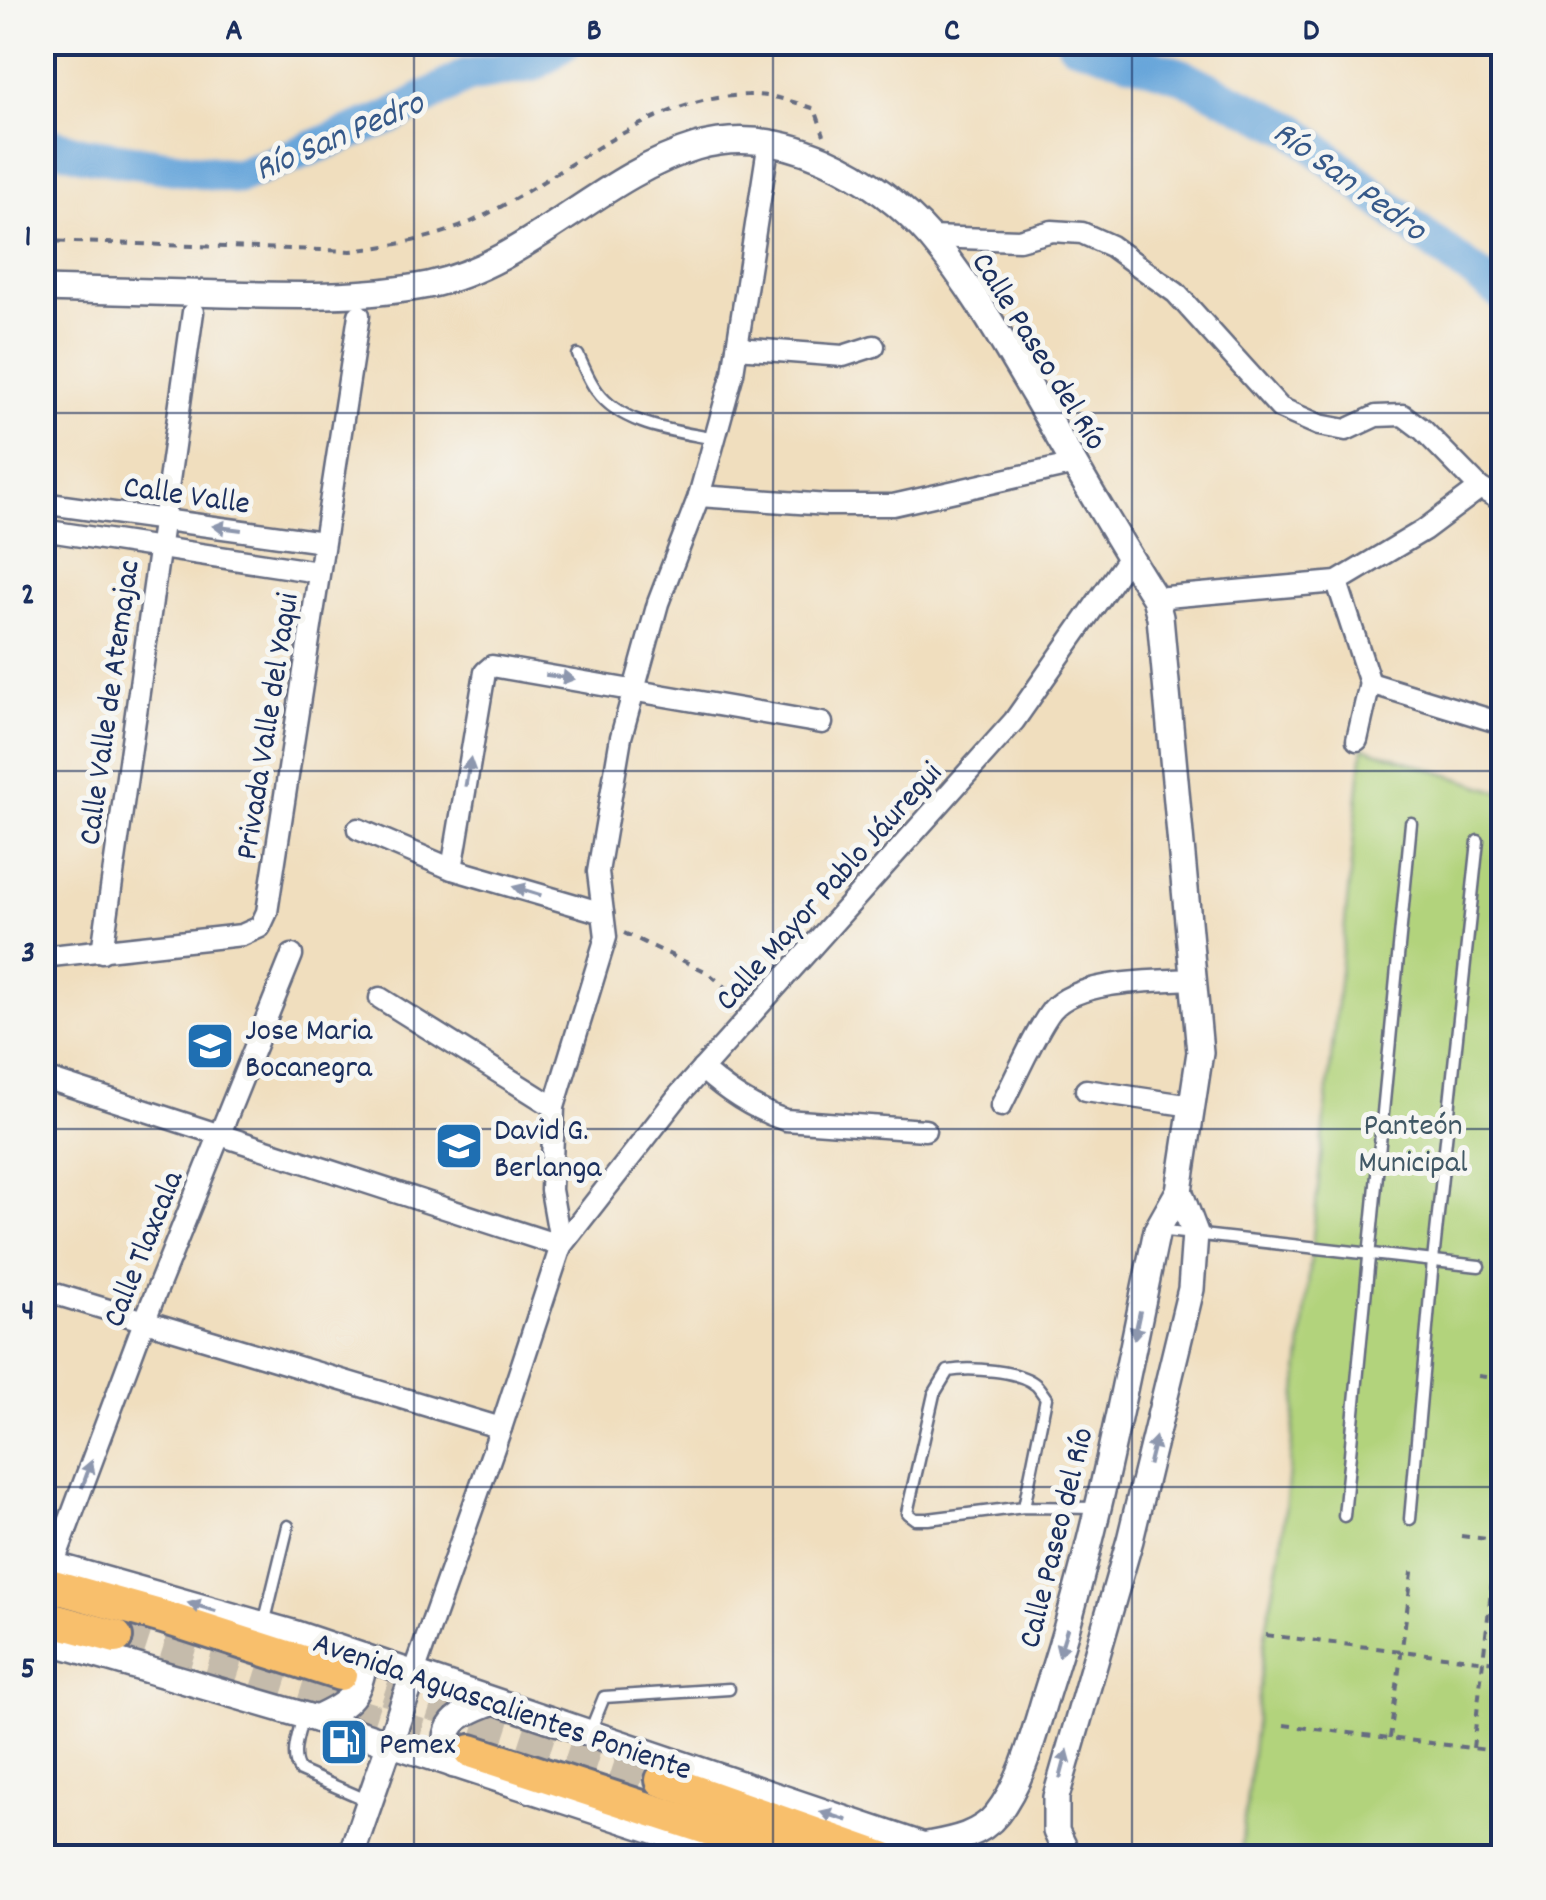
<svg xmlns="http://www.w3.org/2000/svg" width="1546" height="1900" viewBox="0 0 1546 1900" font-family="Dekko,sans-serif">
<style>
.green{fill:#b2d37b;stroke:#66816c;stroke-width:2.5}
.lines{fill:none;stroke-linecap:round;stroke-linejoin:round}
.river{stroke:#68a6da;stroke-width:35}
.primary-tunnel{stroke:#c5bbab;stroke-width:32;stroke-dasharray:32 16;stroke-linecap:butt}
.service-casing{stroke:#666c80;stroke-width:15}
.minor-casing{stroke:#666c80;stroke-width:25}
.tertiary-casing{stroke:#666c80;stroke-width:30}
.primary-casing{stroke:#666c80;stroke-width:38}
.path{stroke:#666c80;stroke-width:4;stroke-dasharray:8 8;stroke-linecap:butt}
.service{stroke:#fff;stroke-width:10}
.minor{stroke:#fff;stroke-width:20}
.tertiary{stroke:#fff;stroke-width:25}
.primary{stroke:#f8bf6c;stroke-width:32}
.oneway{fill:#8d97ae}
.grid{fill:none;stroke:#1b2f5e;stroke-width:2.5;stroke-opacity:0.55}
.labels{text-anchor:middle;stroke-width:10;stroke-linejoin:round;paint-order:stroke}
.street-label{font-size:32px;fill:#1b2f5e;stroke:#f6f6f2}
.poi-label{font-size:32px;fill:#1b2f5e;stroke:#f6f6f2;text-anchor:start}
.park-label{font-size:32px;fill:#415865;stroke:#f6f6f2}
.water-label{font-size:35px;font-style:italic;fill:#365989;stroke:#f6f6f2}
.neatline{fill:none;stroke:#1b2f5e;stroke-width:4}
.grid-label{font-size:32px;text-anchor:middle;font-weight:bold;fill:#1b2f5e}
</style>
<rect width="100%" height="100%" fill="#f6f6f2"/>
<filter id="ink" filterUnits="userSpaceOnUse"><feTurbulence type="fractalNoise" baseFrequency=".01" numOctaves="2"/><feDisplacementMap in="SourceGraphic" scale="20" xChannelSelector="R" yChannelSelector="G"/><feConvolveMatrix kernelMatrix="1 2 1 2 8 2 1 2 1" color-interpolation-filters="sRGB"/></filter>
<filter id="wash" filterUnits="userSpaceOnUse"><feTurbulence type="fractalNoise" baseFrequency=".0048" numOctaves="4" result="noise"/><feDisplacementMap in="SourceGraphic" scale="40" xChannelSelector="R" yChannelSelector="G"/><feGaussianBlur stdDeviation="2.25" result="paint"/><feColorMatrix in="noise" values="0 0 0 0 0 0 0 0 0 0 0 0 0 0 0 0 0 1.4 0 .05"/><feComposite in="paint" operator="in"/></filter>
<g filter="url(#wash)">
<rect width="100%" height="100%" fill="#f0debe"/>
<!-- green -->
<path class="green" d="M1363 747 1503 793V1857L1240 1858 1265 1635 1281 1549Z"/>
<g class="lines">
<!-- river -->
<g class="river">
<path d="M1074 42 1180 75 1294 130 1424 236 1504 295"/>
<path d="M42 142 83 154 238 177 391 117 466 76 534 64 566 42"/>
</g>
</g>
</g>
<g filter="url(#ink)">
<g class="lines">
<!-- primary-tunnel -->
<g class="primary-tunnel">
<path d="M116 1637 471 1751"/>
<path d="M340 1674 662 1780"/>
</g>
<!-- service casing -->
<g class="service-casing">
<g id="service">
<path d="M578 355C584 367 589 381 597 391 622 426 676 431 715 439"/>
<path d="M1157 1230 1479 1266"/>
<path d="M1024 1507 1046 1398C1045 1397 1037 1385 1036 1385 1020 1370 969 1367 948 1371L934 1394 907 1513 915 1519H928L1024 1507 1098 1508"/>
<path d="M1344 1516 1411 823"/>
<path d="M1410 1519 1433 1261 1478 841"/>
<path d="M264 1624 288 1526"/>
<path d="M303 1716C299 1733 289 1756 300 1771L369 1801"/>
<path d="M589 1734 604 1697 729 1689"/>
</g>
</g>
<!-- minor casing -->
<g class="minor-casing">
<g id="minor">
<path d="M930 237 1019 240 1052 231 1082 233 1111 246 1176 293 1280 408 1319 425 1346 430 1376 416 1403 415 1423 430 1480 488 1504 502"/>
<path d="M737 348 843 356 874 346"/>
<path d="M699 496 828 505H893L1075 464"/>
<path d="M42 503 323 542"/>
<path d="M42 530 318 572"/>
<path d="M1337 582 1370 683"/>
<path d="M1155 598 1337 582 1424 530 1480 488"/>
<path d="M1370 683 1504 724"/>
<path d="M1357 740 1370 683"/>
<path d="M358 829 452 869 603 913"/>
<path d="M452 869 485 672 492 666 822 723"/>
<path d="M102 952 193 312"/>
<path d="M42 957 242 935 260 927 267 912 359 315"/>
<path d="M380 998 554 1107"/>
<path d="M702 1069C727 1092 753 1109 785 1120L925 1130"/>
<path d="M42 1077 561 1246 679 1095 1014 721 1129 557"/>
<path d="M1086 1090 1192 1106"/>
<path d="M1001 1106C1014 1081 1036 1030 1052 1010 1078 979 1157 981 1194 979"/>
<path d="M42 1290 501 1428"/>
<path d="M53 1565 144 1322 292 955"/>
<path d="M413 1676 501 1428 561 1246 551 1190 554 1107 606 937 598 872 621 737 658 603 699 496 733 373 769 141"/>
</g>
</g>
<!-- tertiary casing -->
<g class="tertiary-casing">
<g id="tertiary">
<path d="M42 289C103 291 164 292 224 294 292 296 361 298 428 285 528 264 599 176 696 147 781 122 876 175 931 238 972 287 1003 342 1035 396 1074 464 1113 532 1155 598L1160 617 1200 1052 1179 1191 1157 1230C1125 1384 1097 1538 1048 1688 1035 1729 1024 1779 997 1814 979 1837 948 1841 922 1846"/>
<path d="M42 1562 296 1634 960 1858"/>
<path d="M42 1639 316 1719 739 1858"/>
<path d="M316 1719C350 1704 361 1694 364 1657"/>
<path d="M454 1765C434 1725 459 1714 491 1702"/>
<path d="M350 1858 413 1676"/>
<path d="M1069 1858 1056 1831V1797L1130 1540 1191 1289 1195 1233 1179 1191"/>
</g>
</g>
<!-- primary casing -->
<g class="primary-casing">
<g id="primary">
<path d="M42 1583 163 1617 340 1674"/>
<path d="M42 1617 116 1637"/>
<path d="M471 1751 798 1858"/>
<path d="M662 1780 883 1858"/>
</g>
</g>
<!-- path -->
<g class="path">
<path d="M42 241 351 251C391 246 433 239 471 222 561 180 645 97 748 95 771 94 794 102 815 109L824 135"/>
<path d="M1493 474 1504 463"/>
<path d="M624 933 707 972 741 1000"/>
<path d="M1478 1376 1504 1379"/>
<path d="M1461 1536 1504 1541"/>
<path d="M1265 1635 1504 1663"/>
<path d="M1284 1725 1504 1752"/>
<path d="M1390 1738 1413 1565"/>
<path d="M1473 1748 1504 1478"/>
</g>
<!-- service -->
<use href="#service" class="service"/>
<!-- minor -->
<use href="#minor" class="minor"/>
<!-- tertiary -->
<use href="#tertiary" class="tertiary"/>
<!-- primary -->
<use href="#primary" class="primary"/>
</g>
<!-- one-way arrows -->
<defs><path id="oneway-solid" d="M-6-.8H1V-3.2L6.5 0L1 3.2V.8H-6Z" transform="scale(2.5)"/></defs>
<g class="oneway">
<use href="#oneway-solid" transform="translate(227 528) rotate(-172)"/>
<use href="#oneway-solid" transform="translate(560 677) rotate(9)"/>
<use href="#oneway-solid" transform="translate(468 772) rotate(-80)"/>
<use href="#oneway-solid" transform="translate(527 891) rotate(-163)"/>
<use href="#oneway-solid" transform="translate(1137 1325) rotate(102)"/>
<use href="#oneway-solid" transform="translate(1152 1451) rotate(-76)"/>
<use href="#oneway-solid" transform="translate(87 1474) rotate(-70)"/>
<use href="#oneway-solid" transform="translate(202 1607) rotate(-164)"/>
<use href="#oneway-solid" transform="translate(1063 1642) rotate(107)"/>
<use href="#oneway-solid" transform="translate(1064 1764) rotate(-75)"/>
<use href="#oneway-solid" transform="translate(834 1816) rotate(-162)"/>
</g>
</g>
<!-- grid -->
<path class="grid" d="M414 42V1858M773 42V1858M1132 42V1858M42 413H1504M42 771H1504M42 1129H1504M42 1487H1504"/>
<!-- icons -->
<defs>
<g id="school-square" transform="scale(2.5)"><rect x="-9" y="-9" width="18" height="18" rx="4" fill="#1f6fb2" stroke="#f6f6f2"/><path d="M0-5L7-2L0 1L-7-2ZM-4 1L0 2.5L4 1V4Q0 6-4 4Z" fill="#fff"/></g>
<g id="fuel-square" transform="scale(2.5)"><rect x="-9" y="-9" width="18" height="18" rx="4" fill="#1f6fb2" stroke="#f6f6f2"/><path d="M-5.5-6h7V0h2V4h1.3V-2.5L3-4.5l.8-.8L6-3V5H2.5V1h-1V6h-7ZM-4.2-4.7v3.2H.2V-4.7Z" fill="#fff"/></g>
</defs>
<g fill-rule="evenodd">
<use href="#school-square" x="210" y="1046"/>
<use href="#school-square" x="459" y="1146"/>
<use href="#fuel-square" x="344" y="1742"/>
</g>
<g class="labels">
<!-- street labels -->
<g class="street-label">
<text transform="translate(1041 350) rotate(58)" y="11">Calle Paseo del Río</text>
<text transform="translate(187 493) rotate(8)" y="11">Calle Valle</text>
<text transform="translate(107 702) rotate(-82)" y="11">Calle Valle de Atemajac</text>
<text transform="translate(265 726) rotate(-81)" y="11">Privada Valle del Yaqui</text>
<text transform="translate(827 885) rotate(-48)" y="11">Calle Mayor Pablo Jáuregui</text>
<text transform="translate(141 1248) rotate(-68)" y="11">Calle Tlaxcala</text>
<text transform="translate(1054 1537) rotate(-76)" y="11">Calle Paseo del Río</text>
<text transform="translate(503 1704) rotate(19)" y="11">Avenida Aguascalientes Poniente</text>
</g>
<!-- poi labels -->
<g class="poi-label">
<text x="245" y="1039">Jose Maria<tspan x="245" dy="37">Bocanegra</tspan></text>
<text x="494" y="1139">David G.<tspan x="494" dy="37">Berlanga</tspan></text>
<text x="379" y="1753">Pemex</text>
</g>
<!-- park labels -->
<g class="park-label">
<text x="1413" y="1134">Panteón<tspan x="1413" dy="37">Municipal</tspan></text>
</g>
<!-- water labels -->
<g class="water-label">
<text transform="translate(338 134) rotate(-23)" y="12">Río San Pedro</text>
<text transform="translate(1351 179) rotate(36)" y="12">Río San Pedro</text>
</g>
</g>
<!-- margin -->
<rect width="1546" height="1900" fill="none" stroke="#f6f6f2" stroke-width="110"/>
<rect x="55" y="55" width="1436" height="1790" class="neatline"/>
<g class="grid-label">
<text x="234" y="39">A</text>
<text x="594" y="39">B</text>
<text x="952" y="39">C</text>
<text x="1311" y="39">D</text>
<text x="28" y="245">1</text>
<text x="28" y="603">2</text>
<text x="28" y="961">3</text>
<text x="28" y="1319">4</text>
<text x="28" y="1677">5</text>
</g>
</svg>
